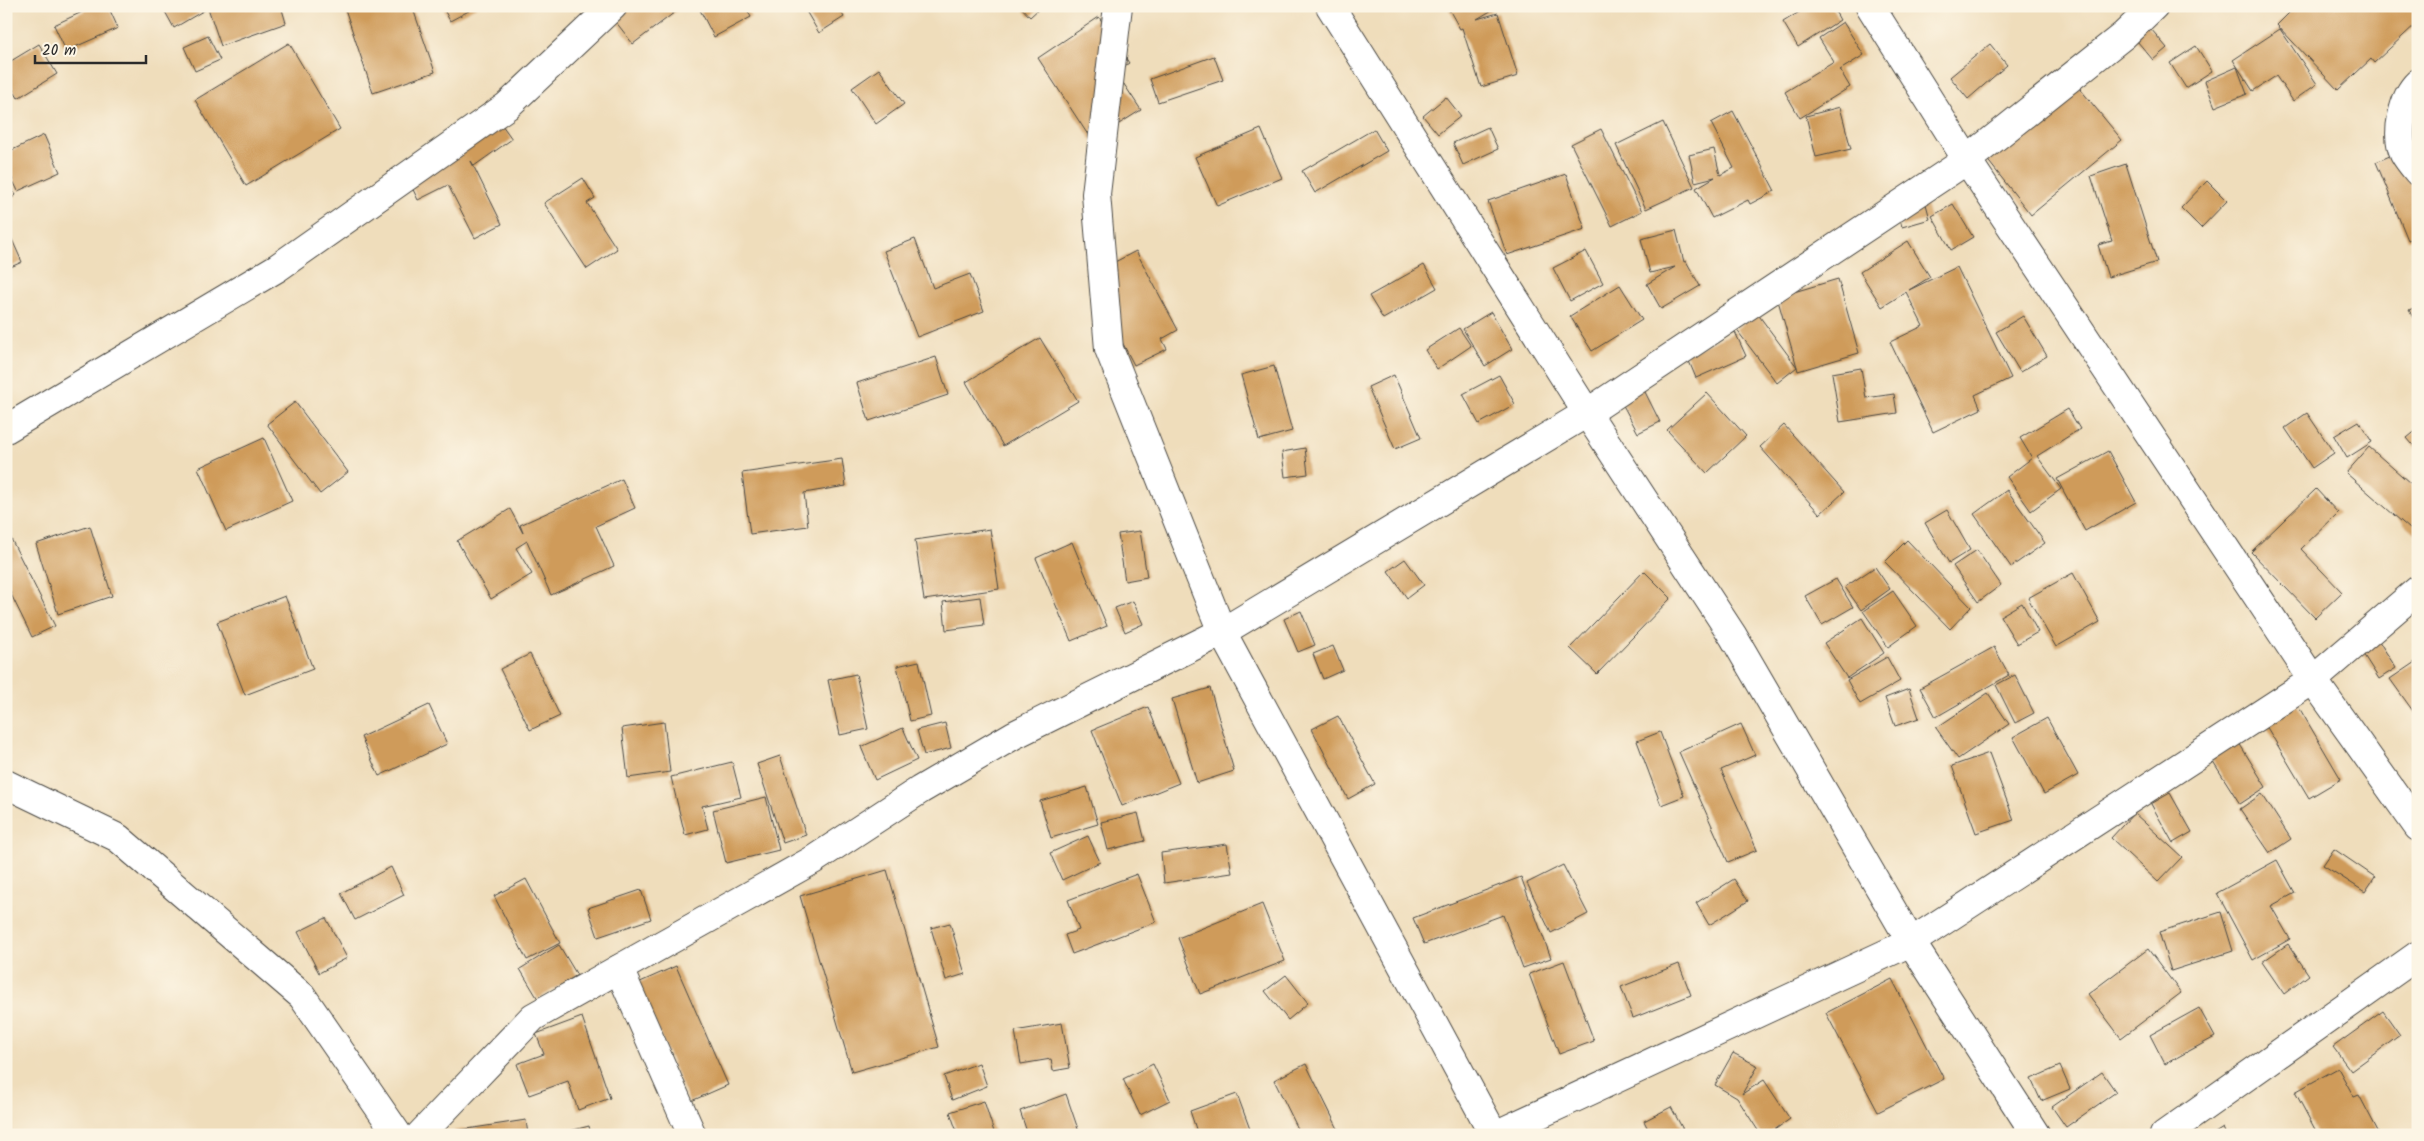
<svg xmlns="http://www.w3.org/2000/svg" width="2424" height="1141" viewBox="0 0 2424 1141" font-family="Kalam,sans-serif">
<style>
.building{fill:#cf9b5a}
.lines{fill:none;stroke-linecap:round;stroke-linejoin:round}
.minor-casing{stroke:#484641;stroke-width:30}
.minor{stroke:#fff;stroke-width:28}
</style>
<rect width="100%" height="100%" fill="#fcf5e5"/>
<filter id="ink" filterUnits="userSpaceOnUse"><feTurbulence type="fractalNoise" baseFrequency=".02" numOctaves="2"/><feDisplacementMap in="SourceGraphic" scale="10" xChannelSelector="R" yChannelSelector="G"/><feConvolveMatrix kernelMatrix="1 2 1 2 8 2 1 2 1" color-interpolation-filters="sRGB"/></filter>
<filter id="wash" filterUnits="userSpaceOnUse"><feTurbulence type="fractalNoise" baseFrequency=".0096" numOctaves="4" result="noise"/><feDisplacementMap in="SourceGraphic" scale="20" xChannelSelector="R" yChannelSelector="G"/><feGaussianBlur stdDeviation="1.12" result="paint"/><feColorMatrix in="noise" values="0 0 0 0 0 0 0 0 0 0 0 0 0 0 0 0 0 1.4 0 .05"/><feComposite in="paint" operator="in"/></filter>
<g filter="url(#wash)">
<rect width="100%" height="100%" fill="#efddbb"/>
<g id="blocks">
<!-- building -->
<g class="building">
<path d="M95 6H108L118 28 66 51 54 25Z"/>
<path d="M162 6H281L286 23 221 46 208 8 174 28Z"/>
<path d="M344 6H412L435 72 373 93Z"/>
<path d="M442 6H478L450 21Z"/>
<path d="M627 6H683L633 44 612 17Z"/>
<path d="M707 6H745L751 17 714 37 700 10Z"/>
<path d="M803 6H837L844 17 819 33Z"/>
<path d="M1020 6H1042L1030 17Z"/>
<path d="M1447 6H1499L1477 19 1498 13 1518 76 1481 87 1462 28 1460 29Z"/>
<path d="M1809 6H1832L1840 20 1798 47 1783 22Z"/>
<path d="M2296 6H2415L2418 10V22L2374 63 2371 59 2338 90 2277 25Z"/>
<path d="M1099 17 1129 63 1116 72 1141 110 1092 141 1038 58Z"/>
<path d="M1843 22 1864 55 1840 70 1850 87 1800 118 1785 92 1834 62 1819 38Z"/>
<path d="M2146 23 2167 48 2153 60 2132 35Z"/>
<path d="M2280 29 2317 84 2293 101 2276 76 2253 91 2233 60Z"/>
<path d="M208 36 220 60 195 71 184 47Z"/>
<path d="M289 43 340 129 246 186 195 100Z"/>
<path d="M39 44 57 74 18 98 6 78V64Z"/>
<path d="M1990 44 2007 65 1968 99 1950 77Z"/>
<path d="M2196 46 2212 71 2186 88 2170 63Z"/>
<path d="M1214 56 1223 80 1158 102 1150 79Z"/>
<path d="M2237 67 2247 94 2215 107 2205 81Z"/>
<path d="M879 69 904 104 876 124 852 88Z"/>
<path d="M2076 84 2122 140 2031 215 1986 158Z"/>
<path d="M1446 97 1461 116 1438 134 1423 116Z"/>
<path d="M1840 107 1851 149 1816 157 1806 116Z"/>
<path d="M1733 111 1775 191 1750 204 1748 200 1712 218 1696 188 1715 177 1695 182 1689 155 1714 149 1720 175 1734 168 1711 123Z"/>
<path d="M497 118 512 139 474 166 471 161 502 224 475 238 448 185 418 200 408 179Z"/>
<path d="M1663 122 1694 187 1646 209 1616 145Z"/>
<path d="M1488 127 1498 149 1463 165 1453 143Z"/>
<path d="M1261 129 1282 178 1217 206 1195 157Z"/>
<path d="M1374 129 1387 151 1315 193 1302 171Z"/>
<path d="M1601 129 1642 211 1612 226 1571 144Z"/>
<path d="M44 135 60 172 18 191 6 166V153Z"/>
<path d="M2399 152 2418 198V237L2408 240 2376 162Z"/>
<path d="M2126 164 2157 262 2108 277 2098 245 2112 241 2091 176Z"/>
<path d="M1566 174 1585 229 1507 255 1488 201Z"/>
<path d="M583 178 595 198 587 203 617 249 587 269 544 203Z"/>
<path d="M6 181 16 195 6 202Z"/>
<path d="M2207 181 2227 201 2201 228 2181 208Z"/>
<path d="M1923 193 1930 219 1902 227 1895 200Z"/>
<path d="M1953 204 1973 237 1951 250 1932 216Z"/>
<path d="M6 226 22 262 6 269Z"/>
<path d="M1676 230 1684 262 1686 261 1700 286 1661 309 1647 284 1675 267 1650 273 1641 239Z"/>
<path d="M915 239 933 288 970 274 984 311 917 337 884 251Z"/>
<path d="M1908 241 1930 277 1909 290 1957 267 2011 378 1975 395 1981 409 1933 432 1890 342 1923 326 1906 292 1882 307 1860 272Z"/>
<path d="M1136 251 1178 330 1162 339 1167 349 1134 365 1088 276Z"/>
<path d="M1586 251 1603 283 1570 301 1553 268Z"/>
<path d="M1424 265 1437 288 1383 319 1369 296Z"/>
<path d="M1838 279 1859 353 1798 371 1797 367 1777 383 1736 329 1757 313 1797 367 1777 297Z"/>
<path d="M1620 285 1642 320 1592 351 1570 316Z"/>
<path d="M2418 306V327L2409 310Z"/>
<path d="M1491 312 1512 349 1485 366 1463 329Z"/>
<path d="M2023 316 2047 356 2020 372 1996 332Z"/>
<path d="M1459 328 1471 346 1437 369 1425 350Z"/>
<path d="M1735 332 1746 356 1696 378 1686 354Z"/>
<path d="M1040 338 1078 401 1003 446 966 382Z"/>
<path d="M936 357 948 395 869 421 857 383Z"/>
<path d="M1274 366 1292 431 1259 440 1241 375Z"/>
<path d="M1861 368 1866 398 1894 394 1897 413 1840 422 1832 373Z"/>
<path d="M1394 375 1421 438 1395 449 1368 387Z"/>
<path d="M1499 375 1515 404 1479 424 1463 394Z"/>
<path d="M1641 384 1660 422 1638 433 1618 396Z"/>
<path d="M1707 393 1746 436 1707 473 1667 430Z"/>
<path d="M295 402 348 472 320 494 267 424Z"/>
<path d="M2068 409 2080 429 2037 456 2061 489 2031 511 2007 477 2032 458 2020 438Z"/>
<path d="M2307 413 2334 453 2312 468 2285 428Z"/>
<path d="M2359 421 2372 442 2347 458 2334 436Z"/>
<path d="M1784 425 1844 492 1820 514 1760 447Z"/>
<path d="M2418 429V451L2407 438Z"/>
<path d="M264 438 292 501 226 531 198 468Z"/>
<path d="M2369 447 2418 490V536L2346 473Z"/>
<path d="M1305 448 1308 474 1285 477 1282 452Z"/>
<path d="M2108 451 2136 502 2085 531 2057 479Z"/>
<path d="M842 459 846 486 804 493 808 526 750 534 742 473Z"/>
<path d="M622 479 635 508 596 526 614 566 551 595 527 541 516 548 532 574 491 599 457 541 510 509 523 533 520 525Z"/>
<path d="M2316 489 2338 513 2301 549 2342 592 2315 618 2251 552Z"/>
<path d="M2007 490 2045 543 2011 567 1974 514Z"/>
<path d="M1947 510 1970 550 1949 563 1925 523Z"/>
<path d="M90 526 112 596 58 614 36 544Z"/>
<path d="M6 529 55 626 32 637 6 584Z"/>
<path d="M990 529 999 589 924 600 915 540Z"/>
<path d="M1140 531 1147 577 1125 581 1118 534Z"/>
<path d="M1907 540 1971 607 1950 629 1885 562Z"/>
<path d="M1072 542 1107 626 1071 641 1036 558Z"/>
<path d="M1977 550 2001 585 1978 602 1953 566Z"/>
<path d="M1405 559 1424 585 1407 598 1388 571Z"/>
<path d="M1875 567 1890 589 1861 610 1845 587Z"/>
<path d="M1644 571 1671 598 1597 674 1570 648Z"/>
<path d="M2073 573 2100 622 2056 647 2028 598Z"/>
<path d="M1836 579 1853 607 1822 625 1805 596Z"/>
<path d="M1893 591 1917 626 1888 647 1863 611Z"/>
<path d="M285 596 313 669 245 695 217 622Z"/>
<path d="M980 597 984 625 946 630 943 602Z"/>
<path d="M1133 601 1143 624 1125 632 1115 608Z"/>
<path d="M2022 603 2038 632 2017 644 2000 616Z"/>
<path d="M1301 611 1315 645 1298 652 1284 619Z"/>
<path d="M1862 618 1884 653 1847 678 1824 643Z"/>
<path d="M2375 635 2396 668 2379 679 2358 646Z"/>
<path d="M1333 646 1343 670 1323 679 1313 654Z"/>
<path d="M1994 647 2009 675 1936 717 1920 688Z"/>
<path d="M530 654 560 716 530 730 500 669Z"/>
<path d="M1887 657 1900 681 1860 704 1847 680Z"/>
<path d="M2418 660V718L2390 679Z"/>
<path d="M919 661 931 716 910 721 897 666Z"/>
<path d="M856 674 868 729 840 735 828 680Z"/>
<path d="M2015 675 2034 713 2015 723 1996 685Z"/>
<path d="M1210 688 1234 771 1197 783 1172 699Z"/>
<path d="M1909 689 1919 718 1895 726 1885 698Z"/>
<path d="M1988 693 2009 724 1958 759 1936 728Z"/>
<path d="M2294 699 2341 779 2309 798 2262 719Z"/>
<path d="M429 705 447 744 379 776 361 737Z"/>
<path d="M1148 707 1179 783 1122 806 1092 730Z"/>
<path d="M1338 716 1375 784 1348 799 1312 729Z"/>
<path d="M2047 718 2078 775 2044 794 2013 737Z"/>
<path d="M664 722 670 772 628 778 622 728Z"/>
<path d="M945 723 951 748 924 755 917 730Z"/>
<path d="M1741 724 1755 755 1721 770 1757 850 1728 862 1679 752Z"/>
<path d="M903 728 917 760 875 780 861 747Z"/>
<path d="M1660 732 1684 796 1661 805 1637 741Z"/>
<path d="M2236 738 2266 787 2240 804 2209 755Z"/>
<path d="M1989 753 2014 820 1976 833 1952 766Z"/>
<path d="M780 756 806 835 783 843 757 764Z"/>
<path d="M732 762 741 797 702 806 708 829 685 835 671 777Z"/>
<path d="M1087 787 1098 824 1051 838 1040 801Z"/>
<path d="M2170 793 2192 832 2173 843 2151 804Z"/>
<path d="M2262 794 2291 839 2270 853 2240 809Z"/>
<path d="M766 797 779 850 726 863 713 810Z"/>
<path d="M1138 813 1145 841 1108 850 1101 822Z"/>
<path d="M2134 813 2182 857 2158 882 2111 838Z"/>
<path d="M1088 836 1100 862 1062 880 1050 853Z"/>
<path d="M1227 844 1232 873 1164 883 1161 853Z"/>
<path d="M2334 849 2375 877 2365 892 2323 865Z"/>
<path d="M2277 860 2295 893 2271 906 2290 939 2253 960 2217 893Z"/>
<path d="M1563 865 1588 914 1551 933 1527 883Z"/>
<path d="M391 867 404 895 355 920 341 893Z"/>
<path d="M887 870 939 1047 852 1072 800 896Z"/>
<path d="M1137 874 1156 922 1072 954 1065 935 1079 930 1068 900Z"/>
<path d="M1521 877 1551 958 1523 968 1503 915 1424 944 1413 918Z"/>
<path d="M526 879 560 943 527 960 494 896Z"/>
<path d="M1734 879 1748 901 1709 925 1696 903Z"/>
<path d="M641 890 651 919 598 937 588 908Z"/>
<path d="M1262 904 1285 961 1200 994 1178 938Z"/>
<path d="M2221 912 2233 951 2171 971 2159 932Z"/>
<path d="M326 918 347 958 319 973 298 932Z"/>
<path d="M950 923 965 974 946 980 931 928Z"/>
<path d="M2288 944 2309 975 2284 994 2262 962Z"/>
<path d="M559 945 577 975 538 999 520 969Z"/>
<path d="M2148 949 2181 993 2121 1038 2088 994Z"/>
<path d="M1564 961 1594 1041 1559 1054 1529 974Z"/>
<path d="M1679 964 1691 995 1633 1018 1621 987Z"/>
<path d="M676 966 728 1085 689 1102 638 983Z"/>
<path d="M1286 975 1308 1003 1288 1020 1265 991Z"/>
<path d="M1892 979 1944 1079 1878 1112 1826 1013Z"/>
<path d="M2199 1008 2215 1037 2165 1064 2150 1035Z"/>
<path d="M2383 1011 2400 1035 2351 1071 2333 1047Z"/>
<path d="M582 1017 610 1098 578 1110 568 1081 529 1095 517 1064 544 1054 536 1034Z"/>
<path d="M1062 1023 1070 1068 1053 1071 1051 1059 1021 1064 1015 1031Z"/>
<path d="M1733 1053 1758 1066 1742 1094 1764 1080 1790 1119 1767 1135H1761L1737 1098 1715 1085Z"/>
<path d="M979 1063 987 1086 952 1100 944 1076Z"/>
<path d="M1153 1064 1170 1100 1140 1115 1123 1079Z"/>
<path d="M1306 1064 1341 1135H1301L1274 1080Z"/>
<path d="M2060 1066 2070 1089 2041 1101 2031 1079Z"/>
<path d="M2338 1068 2354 1097 2359 1095 2380 1135H2318L2295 1092Z"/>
<path d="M2102 1072 2116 1092 2066 1127 2052 1107Z"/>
<path d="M1066 1094 1080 1135H1028L1020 1111Z"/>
<path d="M1237 1094 1251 1132 1245 1135H1198L1190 1111Z"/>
<path d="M984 1101 995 1135H958L950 1112Z"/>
<path d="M1671 1107 1686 1135H1651L1644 1121Z"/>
<path d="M526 1120 528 1135H454V1131Z"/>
<path d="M589 1126 591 1135H558V1134Z"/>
<path d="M2223 1128 2226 1135H2212Z"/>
</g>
</g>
</g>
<g filter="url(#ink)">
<use href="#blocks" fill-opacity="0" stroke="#484641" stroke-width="1"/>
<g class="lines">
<!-- minor casing -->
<g class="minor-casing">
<g id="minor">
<path d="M1118 6 1096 194 1109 349 1222 632 1494 1135"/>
<path d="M1330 6 1587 413 1733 636 1911 942 2036 1135"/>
<path d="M1870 6 1967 160 2313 680 2418 827"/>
<path d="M2418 83C2403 97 2395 134 2404 153 2407 159 2413 166 2418 172"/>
<path d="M6 429 277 268 507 106 613 6"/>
<path d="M6 784 118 838 302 996 398 1135"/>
<path d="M619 969 692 1135"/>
<path d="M420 1135 533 1017 813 860 920 790 1014 735 1222 632 1587 413 1967 160 2124 35 2154 6"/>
<path d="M1495 1135 1911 942 2313 680 2418 590"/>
<path d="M2164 1135 2418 955"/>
</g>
</g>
<!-- minor -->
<use href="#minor" class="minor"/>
</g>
</g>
<!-- margin -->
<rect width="2424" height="1141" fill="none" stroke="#fcf5e5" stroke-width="25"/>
<!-- scale -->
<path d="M35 55v8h111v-8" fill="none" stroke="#2b2b2b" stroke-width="2.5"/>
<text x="42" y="55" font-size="15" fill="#2b2b2b" stroke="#fcf5e5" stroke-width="4" paint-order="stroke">20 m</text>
</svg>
